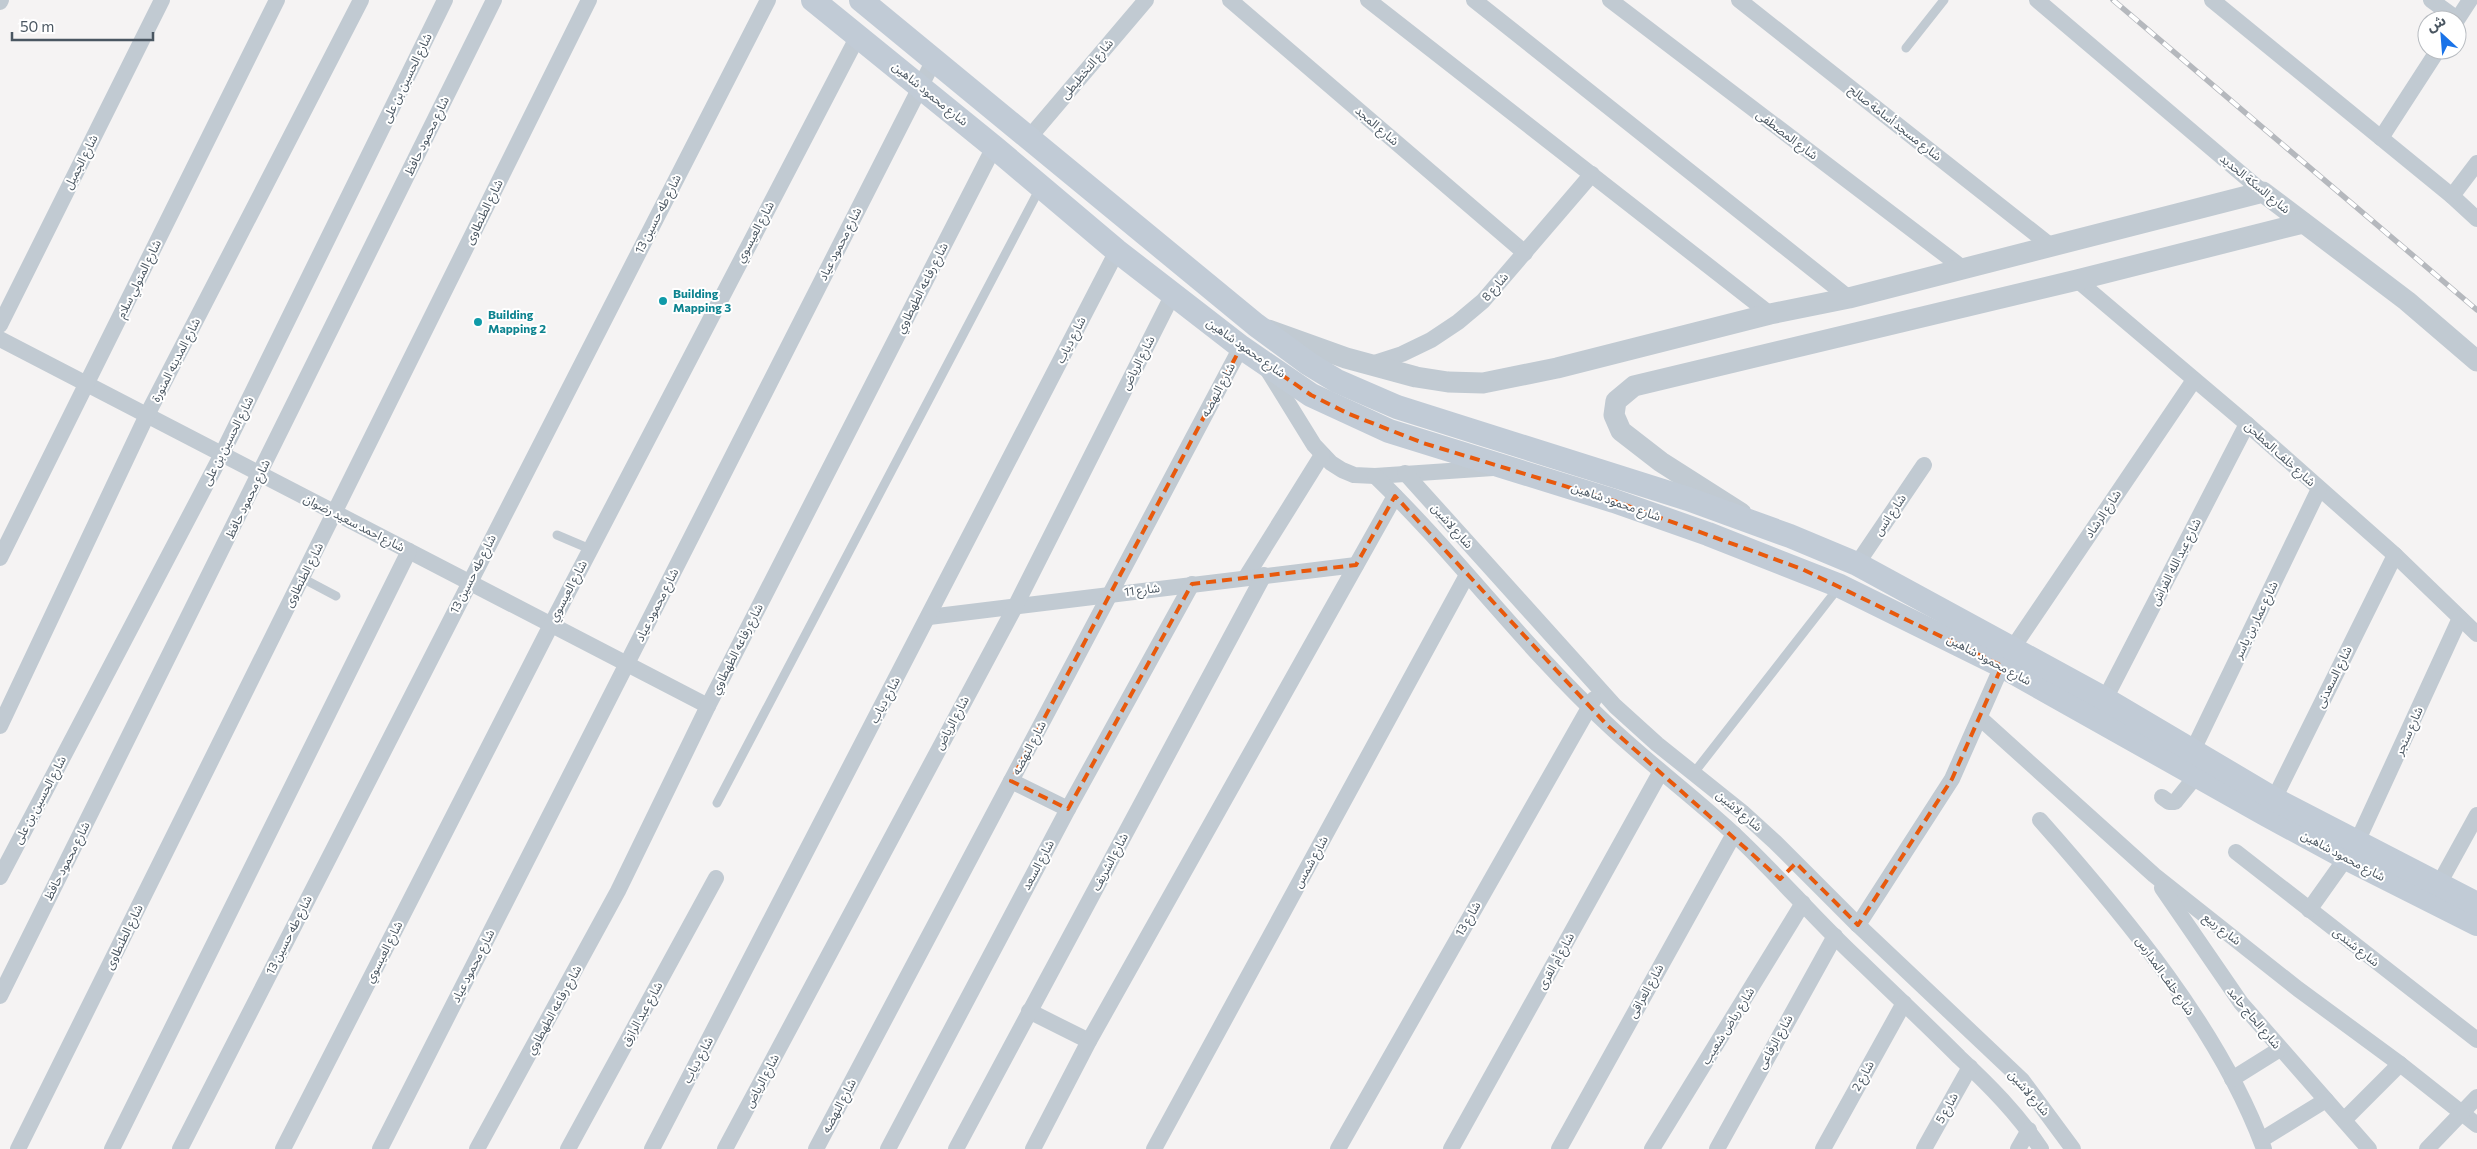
<svg xmlns="http://www.w3.org/2000/svg" width="2477" height="1149" viewBox="0 0 2477 1149" font-family="Commissioner,'Noto Sans Arabic',sans-serif">
<style>
.lines{fill:none;stroke-linecap:round;stroke-linejoin:round}
.service{stroke:#c1cad2;stroke-width:9}
.minor{stroke:#c1cad2;stroke-width:16}
.tertiary{stroke:#c1cad2;stroke-width:21}
.secondary{stroke:#c1cbd6;stroke-width:24}
.rail-casing{stroke:#b5b8bd;stroke-width:5.5}
.rail{stroke:#fff;stroke-width:4;stroke-dasharray:11;stroke-linecap:butt}
.marked{fill:none;stroke:#e8590c;stroke-width:4;stroke-dasharray:10 6;stroke-linejoin:round}
.culture-dot{fill:#0f9aa8;stroke:#fff;stroke-width:2}
.labels{text-anchor:middle;stroke-width:4;stroke-linejoin:round;paint-order:stroke}
.street-label{font-size:12px;fill:#4a5661;stroke:#fff}
.culture-label{font-size:12px;font-weight:bold;fill:#0d838f;stroke:#fff;text-anchor:start}
</style>
<rect width="100%" height="100%" fill="#f5f3f3"/>
<g class="lines">
<!-- service -->
<g class="service">
<path d="M1906 48 1944 0"/>
<path d="M557 535 590 549"/>
<path d="M302 578 336 596"/>
<path d="M1693 774 1839 587"/>
<path d="M717 803 1040 188"/>
</g>
<!-- minor -->
<g class="minor">
<path d="M1230 0 1525 253"/>
<path d="M1368 0 1770 314"/>
<path d="M1474 0 1849 298"/>
<path d="M1610 0 1964 269"/>
<path d="M1739 0 2051 246"/>
<path d="M2037 0 2263 192"/>
<path d="M2212 0 2452 196"/>
<path d="M2431 0 2457 19"/>
<path d="M0 2 1 0"/>
<path d="M2457 20 2470 0"/>
<path d="M2381 138 2438 50"/>
<path d="M1028 139 1146 0"/>
<path d="M2477 163 2452 196 2477 219"/>
<path d="M2077 280 2247 424 2395 555 2477 634"/>
<path d="M0 325 162 0"/>
<path d="M0 339 708 706"/>
<path d="M1371 364 1402 354 1431 340 1458 322 1483 301 1592 174"/>
<path d="M1267 369 1314 445 1331 463 1342 470 1354 475 1375 476 1493 468"/>
<path d="M1405 473 1615 706 1657 744 1742 812 1775 842 1858 925 2022 1080 2073 1149"/>
<path d="M1375 476C1456 554 1523 646 1606 723 1647 762 1694 797 1735 835 1780 877 1818 923 1863 964 1895 995 1927 1025 1959 1057 1989 1085 2018 1114 2041 1149"/>
<path d="M0 558 277 0"/>
<path d="M1857 564 1924 465"/>
<path d="M1246 577 1322 455"/>
<path d="M929 617 1356 565"/>
<path d="M2012 649 2194 380"/>
<path d="M2105 699 2247 424"/>
<path d="M1980 718 2154 875 2298 989 2400 1064 2477 1125"/>
<path d="M0 726 147 415 361 0"/>
<path d="M2192 752 2319 489"/>
<path d="M1011 781 1068 809"/>
<path d="M2162 797 2169 802H2175L2196 776"/>
<path d="M2274 799 2395 555"/>
<path d="M2040 820C2124 915 2220 1029 2264 1149"/>
<path d="M2357 842 2460 618"/>
<path d="M2236 852 2477 1040"/>
<path d="M0 877 222 454 445 0"/>
<path d="M2439 884 2477 815"/>
<path d="M2162 888 2241 1003 2369 1149"/>
<path d="M2309 910 2346 858"/>
<path d="M1858 925 1952 779 2002 666"/>
<path d="M0 996 494 0"/>
<path d="M1029 1011 1089 1041"/>
<path d="M2232 1079 2280 1049"/>
<path d="M2344 1120 2400 1064"/>
<path d="M2261 1140 2326 1100"/>
<path d="M18 1149 589 0"/>
<path d="M112 1149 409 551"/>
<path d="M180 1149 768 0"/>
<path d="M283 1149 551 625 858 36"/>
<path d="M380 1149 934 60"/>
<path d="M477 1149 618 891 708 706 994 147"/>
<path d="M568 1149 716 878"/>
<path d="M652 1149 1117 251"/>
<path d="M725 1149 1015 607 1173 294"/>
<path d="M816 1149 1241 347"/>
<path d="M888 1149 1068 809 1192 584"/>
<path d="M956 1149 1264 575"/>
<path d="M1033 1149 1089 1041 1395 496"/>
<path d="M1154 1149 1467 575"/>
<path d="M1338 1149 1594 699"/>
<path d="M1451 1149 1660 773"/>
<path d="M1559 1149 1734 834"/>
<path d="M1652 1149 1803 903"/>
<path d="M1717 1149 1835 936"/>
<path d="M1823 1149 1904 1003"/>
<path d="M1924 1149 1970 1067"/>
<path d="M2018 1149 2029 1130"/>
<path d="M2427 1149 2477 1097"/>
</g>
<!-- tertiary -->
<g class="tertiary">
<path d="M1268 330 1346 358 1416 377 1448 382 1483 383 1557 368 1770 314 1849 298 2263 192 2407 301 2477 361"/>
<path d="M1741 513 1661 462 1621 431 1614 415 1616 401 1634 386 2077 280 2303 223"/>
</g>
<!-- secondary -->
<g class="secondary">
<path d="M813 0 994 147 1117 251 1241 347 1311 395 1389 431 1614 501 1708 534 1840 586 2002 666 2265 814 2346 858 2477 924"/>
<path d="M861 0 1256 325 1309 364 1337 381 1397 407 1688 499 1790 536 1857 564 2105 699 2274 799 2477 904"/>
</g>
<!-- rail casing -->
<g class="rail-casing">
<path id="rail" d="M2113 0 2477 310"/>
</g>
<!-- rail -->
<use href="#rail" class="rail"/>
</g>
<!-- marked area -->
<path class="marked" d="M1241 347 1311 395 1349 414 1423 443 1614 501 1802 569 2002 666 1952 779 1858 925 1796 863 1780 879 1607 725 1395 496 1356 565 1192 584 1068 809 1011 781Z"/>
<!-- markers -->
<g class="culture-dot">
<circle cx="663" cy="301" r="5"/>
<circle cx="478" cy="322" r="5"/>
</g>
<g class="labels">
<!-- street labels -->
<g class="street-label">
<text transform="translate(1087 69) rotate(-50)" y="4">شارع التخطيطى</text>
<text transform="translate(407 78) rotate(-64)" y="4">شارع الحسين بن على</text>
<text transform="translate(930 94) rotate(39)" y="4">شارع محمود شاهين</text>
<text transform="translate(1895 123) rotate(38)" y="4">شارع مسجد أسامة صالح</text>
<text transform="translate(1377 126) rotate(41)" y="4">شارع المجد</text>
<text transform="translate(1787 135) rotate(37)" y="4">شارع المصطفى</text>
<text transform="translate(427 136) rotate(-64)" y="4">شارع محمود حافظ</text>
<text transform="translate(81 162) rotate(-63)" y="4">شارع الجميل</text>
<text transform="translate(2255 184) rotate(39)" y="4">شارع السكة الحديد</text>
<text transform="translate(484 212) rotate(-64)" y="4">شارع الطنطاوى</text>
<text transform="translate(658 214) rotate(-63)" y="4">شارع طه حسين 13</text>
<text transform="translate(755 232) rotate(-62)" y="4">شارع العيسوي</text>
<text transform="translate(840 244) rotate(-63)" y="4">شارع محمود عياد</text>
<text transform="translate(139 279) rotate(-64)" y="4">شارع المتولي سلام</text>
<text transform="translate(1495 287) rotate(-49)" y="4">شارع 8</text>
<text transform="translate(922 288) rotate(-63)" y="4">شارع رفاعه الطهطاوي</text>
<text transform="translate(1071 340) rotate(-63)" y="4">شارع دياب</text>
<text transform="translate(1246 348) rotate(35)" y="4">شارع محمود شاهين</text>
<text transform="translate(176 360) rotate(-63)" y="4">شارع المدينه المنورة</text>
<text transform="translate(1138 363) rotate(-63)" y="4">شارع الرياض</text>
<text transform="translate(1218 390) rotate(-62)" y="4">شارع النهضه</text>
<text transform="translate(228 441) rotate(-63)" y="4">شارع الحسين بن على</text>
<text transform="translate(2280 454) rotate(42)" y="4">شارع خلف المطحن</text>
<text transform="translate(248 499) rotate(-64)" y="4">شارع محمود حافظ</text>
<text transform="translate(1616 502) rotate(19)" y="4">شارع محمود شاهين</text>
<text transform="translate(2103 514) rotate(-56)" y="4">شارع الرشاد</text>
<text transform="translate(1890 515) rotate(-56)" y="4">شارع انس</text>
<text transform="translate(354 523) rotate(27)" y="4">شارع احمد سعيد رضوان</text>
<text transform="translate(1452 526) rotate(48)" y="4">شارع لاشين</text>
<text transform="translate(2176 562) rotate(-63)" y="4">شارع عبد الله الفراش</text>
<text transform="translate(473 574) rotate(-63)" y="4">شارع طه حسين 13</text>
<text transform="translate(304 575) rotate(-63)" y="4">شارع الطنطاوى</text>
<text transform="translate(1142 590) rotate(-7)" y="4">شارع 11</text>
<text transform="translate(568 591) rotate(-62)" y="4">شارع العيسوي</text>
<text transform="translate(657 605) rotate(-63)" y="4">شارع محمود عياد</text>
<text transform="translate(2256 620) rotate(-64)" y="4">شارع عمار بن ياسر</text>
<text transform="translate(737 649) rotate(-63)" y="4">شارع رفاعه الطهطاوي</text>
<text transform="translate(1989 660) rotate(28)" y="4">شارع محمود شاهين</text>
<text transform="translate(2334 677) rotate(-64)" y="4">شارع السعدنى</text>
<text transform="translate(885 700) rotate(-62)" y="4">شارع دياب</text>
<text transform="translate(952 723) rotate(-62)" y="4">شارع الرياض</text>
<text transform="translate(2409 731) rotate(-66)" y="4">شارع سنجر</text>
<text transform="translate(1029 748) rotate(-62)" y="4">شارع النهضه</text>
<text transform="translate(40 800) rotate(-62)" y="4">شارع الحسين بن على</text>
<text transform="translate(1739 811) rotate(40)" y="4">شارع لاشين</text>
<text transform="translate(2343 856) rotate(28)" y="4">شارع محمود شاهين</text>
<text transform="translate(67 861) rotate(-63)" y="4">شارع محمود حافظ</text>
<text transform="translate(1110 862) rotate(-62)" y="4">شارع الشريف</text>
<text transform="translate(1311 862) rotate(-61)" y="4">شارع شمس</text>
<text transform="translate(1038 865) rotate(-62)" y="4">شارع السعد</text>
<text transform="translate(1468 919) rotate(-60)" y="4">شارع 13</text>
<text transform="translate(2222 929) rotate(38)" y="4">شارع ربيع</text>
<text transform="translate(289 935) rotate(-63)" y="4">شارع طه حسين 13</text>
<text transform="translate(124 937) rotate(-64)" y="4">شارع الطنطاوى</text>
<text transform="translate(2356 947) rotate(38)" y="4">شارع شندى</text>
<text transform="translate(384 952) rotate(-63)" y="4">شارع العيسوي</text>
<text transform="translate(1556 961) rotate(-61)" y="4">شارع أم القرى</text>
<text transform="translate(473 966) rotate(-63)" y="4">شارع محمود عياد</text>
<text transform="translate(2165 976) rotate(55)" y="4">شارع خلف المدارس</text>
<text transform="translate(1646 991) rotate(-61)" y="4">شارع العراقى</text>
<text transform="translate(554 1010) rotate(-61)" y="4">شارع رفاعه الطهطاوي</text>
<text transform="translate(642 1014) rotate(-61)" y="4">شارع عبد الرازق</text>
<text transform="translate(2254 1018) rotate(50)" y="4">شارع الحاج حامد</text>
<text transform="translate(1728 1026) rotate(-58)" y="4">شارع رياض شعيب</text>
<text transform="translate(1775 1042) rotate(-61)" y="4">شارع الرفاعى</text>
<text transform="translate(698 1060) rotate(-62)" y="4">شارع دياب</text>
<text transform="translate(1863 1076) rotate(-61)" y="4">شارع 2</text>
<text transform="translate(762 1081) rotate(-62)" y="4">شارع الرياض</text>
<text transform="translate(2029 1093) rotate(49)" y="4">شارع لاشين</text>
<text transform="translate(839 1106) rotate(-62)" y="4">شارع النهضه</text>
<text transform="translate(1947 1108) rotate(-61)" y="4">شارع 5</text>
</g>
<!-- culture labels -->
<g class="culture-label">
<text x="673" y="298">Building<tspan x="673" dy="14">Mapping 3</tspan></text>
<text x="488" y="319">Building<tspan x="488" dy="14">Mapping 2</tspan></text>
</g>
</g>
<!-- north arrow -->
<g transform="translate(2442 35) rotate(334)"><circle r="24" fill="#ffffff" stroke="#b7bbc0"/>
<path d="M0-4L9 19L0 12L-9 19Z" fill="#1a73e8"/>
<text y="-8" font-size="14" font-weight="bold" text-anchor="middle" fill="#4a5661">ش</text>
</g>
<!-- scale -->
<path d="M12 32v8h141v-8" fill="none" stroke="#4a5661" stroke-width="2.5"/>
<text x="20" y="32" font-size="15" fill="#4a5661" stroke="#ffffff" stroke-width="4" paint-order="stroke">50 m</text>
</svg>
